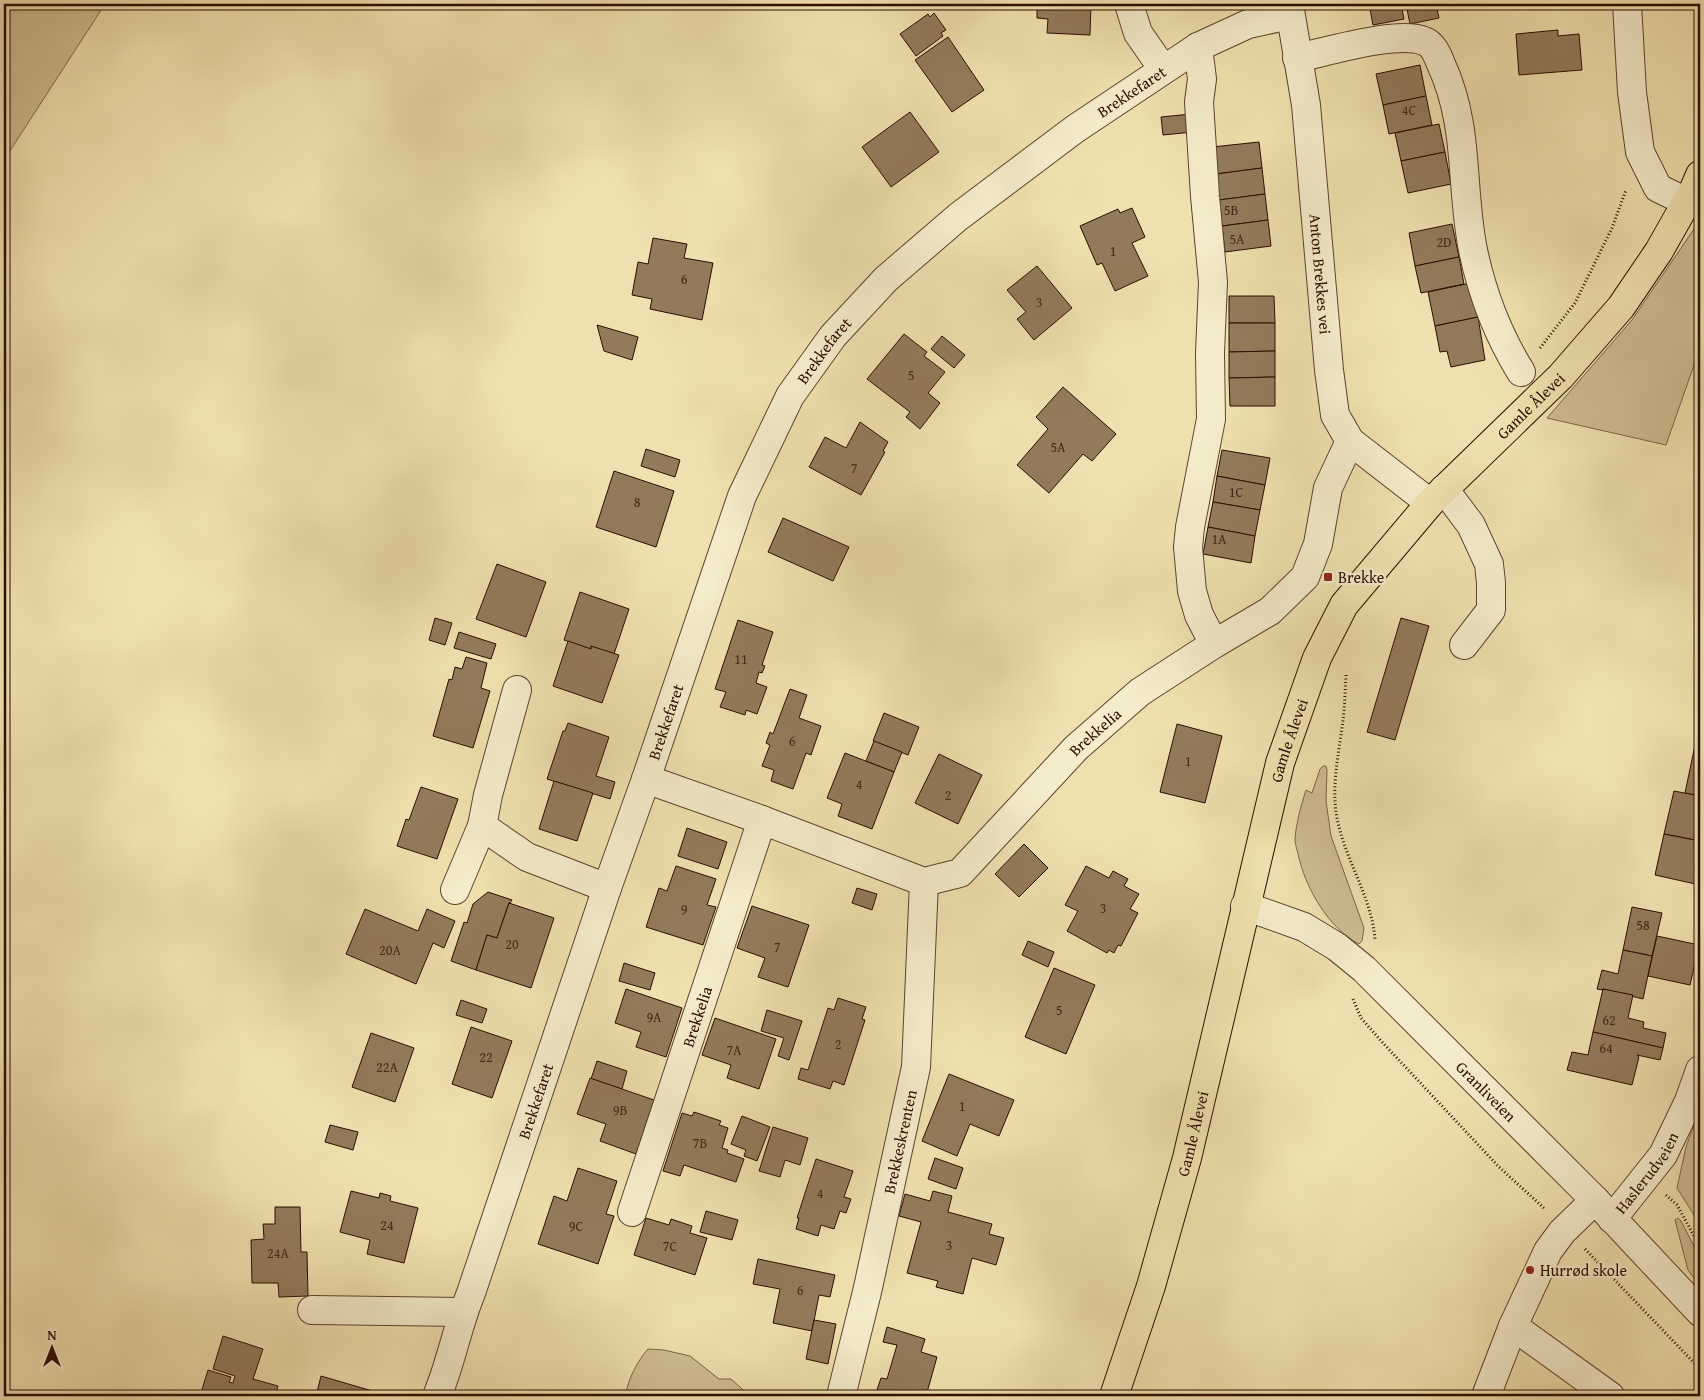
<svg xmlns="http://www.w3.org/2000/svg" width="1704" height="1400" viewBox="0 0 1704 1400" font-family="'Gentium Book Plus',serif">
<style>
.green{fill:#cebd91;stroke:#7e6449}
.building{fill:#927b5b;stroke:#2d0c01}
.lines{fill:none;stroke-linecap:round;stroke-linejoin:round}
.minor-casing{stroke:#5e412c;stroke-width:30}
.major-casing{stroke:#2d0c01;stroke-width:30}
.path{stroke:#2d0c01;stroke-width:3;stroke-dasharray:1 2.5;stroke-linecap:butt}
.minor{stroke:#f5eccb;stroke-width:28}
.major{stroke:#efe1af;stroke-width:28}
.poi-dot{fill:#8f2418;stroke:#f5eccb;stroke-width:2}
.labels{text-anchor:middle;stroke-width:4.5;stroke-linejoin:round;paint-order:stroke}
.number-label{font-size:14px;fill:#462818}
.street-label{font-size:16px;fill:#2d0c01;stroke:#f5eccb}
.poi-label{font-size:16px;fill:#2d0c01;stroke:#f5eccb;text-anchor:start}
</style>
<rect width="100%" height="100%" fill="#efe1af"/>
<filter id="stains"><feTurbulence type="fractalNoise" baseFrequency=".004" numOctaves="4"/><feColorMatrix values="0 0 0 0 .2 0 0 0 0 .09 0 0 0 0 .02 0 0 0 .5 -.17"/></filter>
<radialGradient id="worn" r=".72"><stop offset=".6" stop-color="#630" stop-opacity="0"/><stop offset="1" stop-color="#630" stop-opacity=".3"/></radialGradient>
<!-- green -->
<g class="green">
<path d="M4 4H105L4 160Z"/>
<path d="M1700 217V348L1666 445 1547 418 1632 320 1696 226Z"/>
<path d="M1323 766H1326L1327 770 1326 801 1331 836 1364 928 1362 941 1359 944C1328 928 1305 887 1298 854 1297 849 1295 844 1295 839 1296 823 1301 806 1306 790L1312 793 1320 769Z"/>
<path d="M1700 1108V1230L1694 1215 1677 1188 1686 1147Z"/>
<path d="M1678 1218 1681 1221 1700 1258V1286L1688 1270 1675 1220Z"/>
<path d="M648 1349 664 1350 690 1356 719 1379H731L750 1396H625C629 1378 636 1363 648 1349Z"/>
</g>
<!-- building -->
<g class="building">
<path d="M1037 4H1091L1090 35 1047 33 1048 19 1037 18Z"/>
<path d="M1369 4H1401L1404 19 1373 25Z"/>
<path d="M1406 4H1436L1439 18 1410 24Z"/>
<path d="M934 13 946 30 941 33 943 36 916 56 900 34 928 14 930 17Z"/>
<path d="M1558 30V36L1579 34 1582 70 1519 75 1516 34Z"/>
<path d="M948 37 984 90 952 112 915 60Z"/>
<path d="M1420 65 1426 96 1383 105 1376 74Z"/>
<path d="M1426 96 1432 125 1389 134 1383 105Z"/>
<path d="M910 112 939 152 891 187 862 147Z"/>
<path d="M1191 114 1193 132 1163 135 1161 117Z"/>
<path d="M1439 124 1445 152 1401 161 1395 133Z"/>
<path d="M1259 142 1262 168 1216 174 1212 147Z"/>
<path d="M1445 152 1451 184 1408 193 1401 161Z"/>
<path d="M1262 168 1265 194 1219 200 1216 174Z"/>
<path d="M1265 194 1268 220 1222 226 1219 200Z"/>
<path d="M1132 208 1145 237 1132 243 1148 276 1115 291 1102 263 1097 265 1080 226 1118 209 1120 213Z"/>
<path d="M1268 220 1271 246 1225 252 1222 226Z"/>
<path d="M1452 224 1459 257 1415 266 1409 233Z"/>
<path d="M653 238 687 244 684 258 713 263 702 320 650 309 652 299 632 295 638 262 648 264Z"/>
<path d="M1459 257 1464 284 1421 293 1415 266Z"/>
<path d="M1037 266 1072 308 1034 340 1017 319 1026 312 1007 290Z"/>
<path d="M1471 283 1478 317 1435 326 1428 292Z"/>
<path d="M1229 296H1274L1275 323H1229Z"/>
<path d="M1478 317 1485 360 1451 367 1447 351 1440 352 1435 326Z"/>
<path d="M1229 323H1275V351L1229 352Z"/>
<path d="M597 325 638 337 632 360 604 351Z"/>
<path d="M904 334 927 352 924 356 945 372 928 393 940 403 920 429 906 417 910 412 867 379Z"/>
<path d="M942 336 965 355 954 368 931 349Z"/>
<path d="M1275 351V377L1229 378V352Z"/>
<path d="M1275 377V406H1230L1229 378Z"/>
<path d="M1063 387 1116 434 1092 461 1083 454 1049 493 1017 465 1048 429 1036 417Z"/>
<path d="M860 422 888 442 883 451 885 452 861 495 809 467 825 437 846 448Z"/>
<path d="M646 449 680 460 675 477 641 466Z"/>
<path d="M1222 450 1270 458 1265 485 1217 476Z"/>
<path d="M614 471 674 491 656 547 596 527Z"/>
<path d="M1217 476 1265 485 1260 510 1213 502Z"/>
<path d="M1213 502 1260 510 1255 536 1208 527Z"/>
<path d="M783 518 849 547 833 581 768 552Z"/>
<path d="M1208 527 1255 536 1251 563 1203 554Z"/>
<path d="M497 564 546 582 526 637 476 619Z"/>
<path d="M580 592 629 609 614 654 591 646V649L564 640Z"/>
<path d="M435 618 452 623 445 645 429 640Z"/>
<path d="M1401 618 1429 626 1395 740 1367 732Z"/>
<path d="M738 620 773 632 762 665 765 666 762 673 759 672 756 683 767 687 757 714 746 710 745 715 720 707 726 692 715 689Z"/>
<path d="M459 632 496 644 491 659 454 648Z"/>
<path d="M568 641 591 649V646L619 655 602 703 553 686Z"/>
<path d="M466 657 487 663 481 688 490 691 473 748 433 736 449 679 452 680 455 667 462 669Z"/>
<path d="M790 689 807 695 799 718 821 726 811 755 806 753 793 789 771 781 774 770 762 766 770 745 766 743 770 732 773 734Z"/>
<path d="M884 713 919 727 908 755 873 741Z"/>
<path d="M1700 720V751L1694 750Z"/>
<path d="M568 723 609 737 596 776 615 782 610 799 547 779 563 731H565Z"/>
<path d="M1177 724 1222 736 1205 803 1160 792Z"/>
<path d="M874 741 902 752 894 772 866 761Z"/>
<path d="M1694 750 1700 751V796L1685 793Z"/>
<path d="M845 753 894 772 872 829 838 816 842 804 827 798Z"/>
<path d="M939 754 982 775 958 824 915 803Z"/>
<path d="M554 781 593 793 577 841 539 829Z"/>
<path d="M421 787 458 799 437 859 397 846 406 819 409 820Z"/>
<path d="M1674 791 1700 796V841L1664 834Z"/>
<path d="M687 828 727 842 718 869 678 856Z"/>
<path d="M1664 834 1700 841V885L1655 875Z"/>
<path d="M1024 844 1048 868 1019 897 995 874Z"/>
<path d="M676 866 716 879 707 905 716 907 703 945 646 927 659 888 667 891Z"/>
<path d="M1086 866 1109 878 1113 871 1128 879 1124 886 1139 894 1130 909 1138 913 1121 946 1118 945 1114 953 1109 950 1107 953 1067 931 1078 911 1065 905Z"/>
<path d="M857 888 877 894 872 910 852 903Z"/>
<path d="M488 892 512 900 510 903H509L497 938 487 935 476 970 451 961 464 922 467 923 473 904Z"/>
<path d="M509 903 554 918 531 988 476 970 487 935 497 938Z"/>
<path d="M752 906 809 925 788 987 758 977 765 958 737 948Z"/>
<path d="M1632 907 1662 913 1652 956 1623 950Z"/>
<path d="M365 909 418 931 427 909 455 921 444 948 433 943 416 984 346 954Z"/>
<path d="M1657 936 1699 945 1690 985 1648 976Z"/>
<path d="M1028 941 1054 952 1048 967 1022 955Z"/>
<path d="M1623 950 1652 956 1643 999 1603 989V990L1597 989 1602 970 1618 974Z"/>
<path d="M624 963 655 973 650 990 619 981Z"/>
<path d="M1054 968 1095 985 1066 1054 1025 1037Z"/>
<path d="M626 989 682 1008 666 1057 636 1047 641 1032 615 1023Z"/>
<path d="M1603 989 1633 995 1628 1018 1644 1022 1643 1028 1666 1033 1663 1048 1593 1032Z"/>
<path d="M838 998 866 1007 862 1019 865 1020 844 1085 833 1081 830 1089 798 1079 801 1068 808 1070 828 1008 834 1010Z"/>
<path d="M461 1000 487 1009 482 1023 456 1015Z"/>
<path d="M767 1010 802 1021 789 1060 778 1056 784 1038 761 1031Z"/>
<path d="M715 1018 776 1039 759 1089 727 1078 731 1065 702 1055Z"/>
<path d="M471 1027 512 1041 492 1098 452 1084Z"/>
<path d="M1593 1032 1663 1048 1660 1060 1637 1055 1639 1057 1632 1085 1567 1070 1572 1052 1588 1055Z"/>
<path d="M371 1033 414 1048 395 1102 352 1087Z"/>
<path d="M597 1061 627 1071 622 1089 591 1079Z"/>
<path d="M949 1074 1014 1100 999 1136 970 1124 957 1156 922 1141Z"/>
<path d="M590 1078 654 1100 636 1154 600 1141 606 1124 577 1114Z"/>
<path d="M694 1112 721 1121 719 1125 728 1128 722 1148 728 1150 727 1153 744 1159 736 1182 684 1165 680 1176 663 1171 682 1113 692 1116Z"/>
<path d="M742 1116 770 1127 757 1161 744 1156 746 1150 731 1144Z"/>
<path d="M330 1125 358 1132 353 1150 325 1142Z"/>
<path d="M773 1127 808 1138 800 1165 785 1160 780 1177 759 1171Z"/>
<path d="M935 1158 963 1168 956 1189 928 1179Z"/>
<path d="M816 1159 853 1171 844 1197 851 1199 846 1213 840 1211 834 1229 821 1225 818 1236 796 1229 799 1218H797Z"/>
<path d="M578 1168 617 1181 606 1214 614 1216 598 1264 538 1244 554 1196 567 1201Z"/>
<path d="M351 1191 379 1198 380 1193 391 1196 390 1201 418 1208 404 1263 367 1254 370 1240 340 1232Z"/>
<path d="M933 1191 952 1196 948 1212 992 1224 989 1234 1004 1238 996 1265 972 1258 963 1294 936 1287 938 1281 907 1273 921 1222 899 1216 905 1194 930 1201Z"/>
<path d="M275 1207H300L301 1252H307L308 1296 279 1297 278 1283H252L251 1240 264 1239 263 1224H275Z"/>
<path d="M706 1211 738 1220 732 1240 700 1232Z"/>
<path d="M646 1218 669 1225 671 1219 692 1226 690 1233 707 1238 695 1275 634 1255Z"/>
<path d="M758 1259 835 1275 830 1297 819 1295 812 1331 773 1323 780 1289 753 1284Z"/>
<path d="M814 1320 836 1324 828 1364 806 1359Z"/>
<path d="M887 1327 925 1339 921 1352 937 1357 926 1396H882L883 1392 877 1390 881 1378 887 1379 897 1345 883 1342Z"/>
<path d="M223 1336 263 1349 253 1379 278 1386 275 1396H200L208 1370 231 1377 229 1382 233 1383 235 1376 213 1369Z"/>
<path d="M321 1376 376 1392 375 1396H316Z"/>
</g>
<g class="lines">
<!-- minor casing -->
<g class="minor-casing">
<g id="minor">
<path d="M1129 4 1138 33 1163 69"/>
<path id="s1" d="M1289 4 1306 105 1329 370 1335 415 1350 441 1430 503"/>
<path d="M1627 4 1632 92 1640 152 1658 188 1687 202"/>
<path d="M1198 47 1202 79 1199 102 1205 196 1213 282 1210 353 1211 419 1190 527 1188 547 1192 591 1199 615 1214 644"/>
<path d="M1297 58C1326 52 1398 30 1424 41 1433 44 1438 56 1441 64 1470 127 1460 185 1473 250 1482 293 1498 335 1521 372"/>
<path d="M1444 489 1471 525 1489 564 1491 583V610L1464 645"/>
<path d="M517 690 488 795 482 826 527 857 607 888"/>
<path id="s2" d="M646 779 762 820 924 882 960 873 1076 748 1140 692 1214 644 1270 611 1305 577 1318 544 1328 488 1350 441"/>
<path d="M455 890 482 826"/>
<path id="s3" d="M1245 906 1304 927 1337 947 1364 969 1595 1200 1700 1312"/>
<path id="s4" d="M632 1212 762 820"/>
<path id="s5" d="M1612 1219 1663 1155 1689 1101 1700 1070"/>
<path d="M312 1310 463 1312"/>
<path d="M1513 1326 1610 1396"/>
<path id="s6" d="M437 1396C451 1363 457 1327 471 1293L607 888 646 779 742 496 790 396 833 336 886 279 958 217 1075 129 1198 47 1248 24 1290 15"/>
<path id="s7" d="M841 1396 867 1292 916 1067 924 882"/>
<path d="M1486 1396 1513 1326 1548 1251 1562 1232 1595 1200"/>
</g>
</g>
<!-- major casing -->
<g class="major-casing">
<g id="major">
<path id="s8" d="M1114 1396 1151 1286 1187 1158 1280 763 1317 658 1344 605 1430 503 1561 376 1621 307 1659 251 1694 189 1700 175"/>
</g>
</g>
<!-- path -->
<g class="path">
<path d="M1540 348 1575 303 1612 228 1626 190"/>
<path d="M1346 675C1345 690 1345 705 1343 720 1339 755 1330 788 1338 823 1347 862 1372 900 1375 939"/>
<path d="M1353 999 1361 1018 1383 1043 1499 1167 1545 1209"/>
<path d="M1666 1195 1677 1205 1700 1247"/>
<path d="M1585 1249 1700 1369"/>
</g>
<!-- minor -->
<use href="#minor" class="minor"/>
<!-- major -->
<use href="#major" class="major"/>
</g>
<!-- markers -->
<g class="poi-dot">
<rect x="1323" y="572" width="10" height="10" rx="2.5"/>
<circle cx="1530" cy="1270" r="5"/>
</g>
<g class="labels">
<!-- number labels -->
<g class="number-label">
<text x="1409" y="115">4C</text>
<text x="1231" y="215">5B</text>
<text x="1237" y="244">5A</text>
<text x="1444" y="247">2D</text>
<text x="1113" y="256">1</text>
<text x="684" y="284">6</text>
<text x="1039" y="307">3</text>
<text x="911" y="380">5</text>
<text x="1058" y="452">5A</text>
<text x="854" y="473">7</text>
<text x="1236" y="497">1C</text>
<text x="637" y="507">8</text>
<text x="1219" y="544">1A</text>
<text x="741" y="664">11</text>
<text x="792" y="746">6</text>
<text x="1188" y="766">1</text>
<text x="859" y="789">4</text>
<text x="948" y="800">2</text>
<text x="1103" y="913">3</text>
<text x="684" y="914">9</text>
<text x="1643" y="930">58</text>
<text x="512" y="949">20</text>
<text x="777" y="952">7</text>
<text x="390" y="955">20A</text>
<text x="1059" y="1015">5</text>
<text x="654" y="1022">9A</text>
<text x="1609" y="1025">62</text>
<text x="838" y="1049">2</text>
<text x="1606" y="1053">64</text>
<text x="734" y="1055">7A</text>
<text x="486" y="1062">22</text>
<text x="387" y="1072">22A</text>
<text x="962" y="1111">1</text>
<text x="620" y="1115">9B</text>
<text x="700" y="1148">7B</text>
<text x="820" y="1198">4</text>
<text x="387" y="1230">24</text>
<text x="576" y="1231">9C</text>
<text x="949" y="1250">3</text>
<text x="670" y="1251">7C</text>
<text x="278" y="1258">24A</text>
<text x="800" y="1295">6</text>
</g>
<!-- street labels -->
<g class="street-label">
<text dy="6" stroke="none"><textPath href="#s6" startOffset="1522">Brekkefaret</textPath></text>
<text dy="6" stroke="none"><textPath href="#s1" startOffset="272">Anton Brekkes vei</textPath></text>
<text dy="6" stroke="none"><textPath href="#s6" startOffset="1118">Brekkefaret</textPath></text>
<text dy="6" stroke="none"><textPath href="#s8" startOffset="1099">Gamle Ålevei</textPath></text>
<text dy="6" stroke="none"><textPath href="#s6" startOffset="712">Brekkefaret</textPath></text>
<text dy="6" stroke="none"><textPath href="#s2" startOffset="529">Brekkelia</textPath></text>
<text dy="6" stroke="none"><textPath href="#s8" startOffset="679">Gamle Ålevei</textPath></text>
<text dy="6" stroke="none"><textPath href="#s4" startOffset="206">Brekkelia</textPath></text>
<text dy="6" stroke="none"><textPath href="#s3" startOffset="309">Granliveien</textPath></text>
<text dy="6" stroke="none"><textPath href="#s6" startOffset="311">Brekkefaret</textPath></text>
<text dy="6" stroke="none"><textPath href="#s8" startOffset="274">Gamle Ålevei</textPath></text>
<text dy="6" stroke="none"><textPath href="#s7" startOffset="261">Brekkeskrenten</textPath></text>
<text dy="6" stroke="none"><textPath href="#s5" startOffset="58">Haslerudveien</textPath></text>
</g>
<!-- poi labels -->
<g class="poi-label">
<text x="1338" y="583">Brekke</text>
<text x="1540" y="1276">Hurrød skole</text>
</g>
</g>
<!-- margin -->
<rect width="1704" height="1400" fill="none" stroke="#efe1af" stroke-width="20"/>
<rect x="5" y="5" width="1694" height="1390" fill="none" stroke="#2d0c01" stroke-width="2.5"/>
<rect x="10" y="10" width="1684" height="1380" fill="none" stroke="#2d0c01"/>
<!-- north arrow -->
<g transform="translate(52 1348)" stroke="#f5eccb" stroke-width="4" paint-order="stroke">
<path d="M0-4L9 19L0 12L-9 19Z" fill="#2d0c01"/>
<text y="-8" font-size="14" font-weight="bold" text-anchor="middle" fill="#2d0c01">N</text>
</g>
<rect width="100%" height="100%" filter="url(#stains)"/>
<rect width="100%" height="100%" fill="url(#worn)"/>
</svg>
